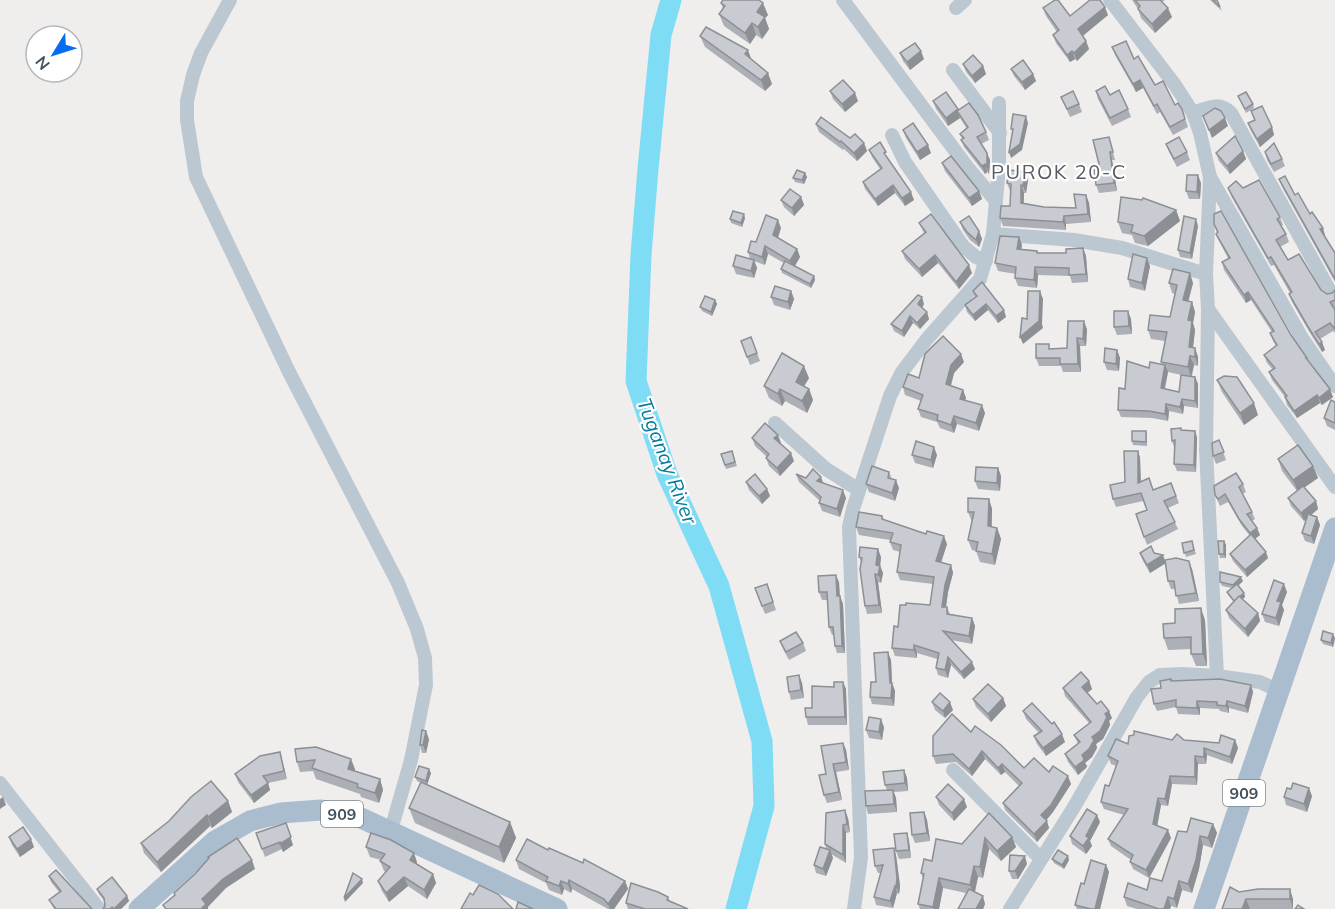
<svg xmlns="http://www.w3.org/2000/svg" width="1335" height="909" viewBox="0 0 1335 909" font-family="Mulish,sans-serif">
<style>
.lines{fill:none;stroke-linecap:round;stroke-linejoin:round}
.river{stroke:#7edcf4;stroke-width:21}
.street{stroke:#bcc8d1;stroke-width:14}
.primary{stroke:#a9bdcf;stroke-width:21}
.wall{fill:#acafb5;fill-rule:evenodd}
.shaded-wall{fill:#8c8f93}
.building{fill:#c8ccd2;stroke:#8c8f93;stroke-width:1.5}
.labels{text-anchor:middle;stroke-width:4.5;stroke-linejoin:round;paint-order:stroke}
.shield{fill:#fff;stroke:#7b858d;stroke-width:1.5}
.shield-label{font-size:16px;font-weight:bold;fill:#43515c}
.neighbourhood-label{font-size:20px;letter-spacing:1.5px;fill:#595d63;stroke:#fff}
.water-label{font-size:20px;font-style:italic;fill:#037b9b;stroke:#fff}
</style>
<rect width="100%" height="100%" fill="#f0eded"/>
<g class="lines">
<!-- river -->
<path class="river" d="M671 0 661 35 648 169 641 255 636 381 667 474 719 586 762 741 764 806 736 909"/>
<!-- street -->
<g class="street">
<path d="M230 0 201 53 193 75 187 101V120L196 177 289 372 398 583 417 629 425 658 426 685 411 760 391 830"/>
<path d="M843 0 968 168 996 201"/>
<path d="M1110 0 1175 85 1193 113 1200 133 1210 177 1206 274 1208 309 1206 449 1217 676"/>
<path d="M956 8 965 0"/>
<path d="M953 70 1000 133"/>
<path d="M1193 113C1207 108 1219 101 1231 113L1331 293"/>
<path d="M892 135 905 162 963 246 976 257 986 261"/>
<path d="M1210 177 1302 338 1335 386"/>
<path d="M993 234 999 167V103"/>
<path d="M1208 309 1335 487"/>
<path d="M775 423 826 469 859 490"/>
<path d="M953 770 1041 859"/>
<path d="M0 783 99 909"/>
<path d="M854 909 861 857 849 527 853 509 890 396 902 372 927 339 980 279 993 234 1074 240 1122 248 1206 274"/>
<path d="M1010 909 1074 807 1137 697 1149 682 1160 675 1182 674 1217 676 1260 682 1279 691"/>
</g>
<!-- primary -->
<g class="primary">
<path d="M139 909 215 841 250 821 281 813 321 810 361 818 557 909"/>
<path d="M1204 909 1335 528"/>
</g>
</g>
<!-- wall -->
<g class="wall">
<path d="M1132 0H1165L1162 2 1172 17 1155 33 1141 18 1138 9Z"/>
<path d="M1210 0H1217L1222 11Z"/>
<path d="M721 3 768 15 765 18 769 29 762 39 756 35 750 44 724 26 719 14 723 9Z"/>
<path d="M1043 8 1070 16 1108 15 1083 36 1086 41 1089 49 1077 61 1075 59 1070 62 1056 43 1053 35 1057 32 1046 16Z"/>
<path d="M700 36 751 59 772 84 765 91 705 47Z"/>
<path d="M1112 47 1134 59 1155 85 1175 105 1182 109 1188 127 1173 135 1160 112 1157 114 1143 88 1136 92 1115 55Z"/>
<path d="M900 53 924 59 910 70 903 61Z"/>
<path d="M963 64 983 66 986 74 975 83 966 72Z"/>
<path d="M1011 69 1033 74 1036 81 1025 90 1014 76Z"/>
<path d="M830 91 858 101 845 112 833 99Z"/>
<path d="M1096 91 1110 95 1128 109 1131 117 1112 126 1098 99Z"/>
<path d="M1238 96 1253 104 1254 108 1246 113Z"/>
<path d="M1061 97 1079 104 1082 112 1070 117Z"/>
<path d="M933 101 959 110 986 132 989 140 981 144 990 160 989 174 987 172 985 174 964 147 961 140 962 139 960 134 967 129 960 118 948 126 936 109Z"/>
<path d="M1251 111 1272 127 1274 135 1260 147 1251 131 1248 123 1254 120Z"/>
<path d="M816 124 850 138 864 143 867 151 857 161 844 149 843 150 819 132Z"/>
<path d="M903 130 931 153 920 160 906 138Z"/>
<path d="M1109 137 1115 160H1112L1117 191 1099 193 1096 185Z"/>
<path d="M1166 144 1187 152 1190 160 1177 167 1169 152Z"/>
<path d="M869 150 889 159H888L914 200 905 206 895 193 878 206 865 189 863 182 880 169 872 157Z"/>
<path d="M1243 151 1246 159 1230 174 1219 161 1216 153Z"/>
<path d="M1265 152 1282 159 1285 166 1274 172 1267 160Z"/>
<path d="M942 163 979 191 982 199 972 206 945 171Z"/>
<path d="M805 173 807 177 804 184 795 182 793 178Z"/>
<path d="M1279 179 1295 195 1325 235 1324 236 1335 253V282L1282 187Z"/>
<path d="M1028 180 1026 193H1024V204L1044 207 1076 208 1086 195 1089 203 1091 222 1066 224V230L1003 226 1000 218 1010 206 1011 191H1010L1007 183Z"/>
<path d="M1201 183 1200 199H1189L1186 191Z"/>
<path d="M1228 188H1243L1280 217 1283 225 1281 226 1286 234 1289 242 1280 247 1288 260 1321 290 1327 294 1332 293 1335 290V333L1333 331 1320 339 1325 350 1322 352 1310 333 1292 302 1289 294 1290 293 1274 265 1271 266 1231 196Z"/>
<path d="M801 197 804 205 794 216 784 207 781 200Z"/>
<path d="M1176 210 1180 221 1148 246 1135 243 1132 235 1122 233 1118 222Z"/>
<path d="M745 218 742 227 731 223 730 219Z"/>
<path d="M960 222 979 231 982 239 979 247 970 240 963 230Z"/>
<path d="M919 223 972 273 959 289 938 263 922 277 905 259 902 251 924 233Z"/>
<path d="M1214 224 1291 335 1309 362 1333 397 1322 405 1320 403 1297 418 1287 405 1285 397 1272 380 1269 372 1273 370 1267 363 1264 355 1276 346 1273 341 1270 333 1272 332 1251 300 1246 303 1224 270 1222 262 1228 258 1219 241 1216 234 1217 233Z"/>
<path d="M1198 226 1192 259 1180 257 1178 250Z"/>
<path d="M781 228 778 238 797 249 800 257 795 266 814 276 815 280 811 288 782 273 781 269 784 263 768 254 765 265 754 261 757 268 754 278 736 274 733 266 750 259 748 252 756 242Z"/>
<path d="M1019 237 1022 245 1021 249 1037 251 1038 253H1066L1083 248 1086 256 1088 282 1072 283 1070 276 1038 275 1037 288 1018 286 1015 278 1016 274 998 271 995 263Z"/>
<path d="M1150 266 1145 291 1130 287 1128 279Z"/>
<path d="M1169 283H1193L1188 302H1192L1195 312 1193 323 1195 330 1193 348H1195L1198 357V366L1194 365 1192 376 1195 377 1198 384V408L1184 406 1183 414 1169 411 1168 421 1152 418 1121 417 1118 410 1125 389 1149 368 1162 365 1161 362 1165 341 1151 339 1148 330 1170 317 1175 294 1172 293ZM1168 372 1186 376 1179 392 1165 389Z"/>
<path d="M791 291 794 299 790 310 774 305 771 297Z"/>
<path d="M973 291 1006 317 998 323 988 310 975 321 967 312 965 305 975 297Z"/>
<path d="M715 300 717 304 712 316 702 311 700 307Z"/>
<path d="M924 304 922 308 929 319 920 329 913 323 904 337 894 331 891 324Z"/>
<path d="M1131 319 1132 334 1117 335 1114 327Z"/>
<path d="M1087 329 1086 346H1080L1081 372H1063L1061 366H1039L1036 358 1050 349 1067 348Z"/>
<path d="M751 337 760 361 750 365 747 357Z"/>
<path d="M1117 350 1120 358 1119 371 1107 370 1104 362Z"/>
<path d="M964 362 954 373 951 386 963 390 966 398 965 400 985 413 979 431 957 424 954 433 940 428 937 422 921 417 918 409 921 401 905 395 903 387 919 378Z"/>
<path d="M809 378 804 386 809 389 813 400 807 413 785 401 782 406 769 398 764 386Z"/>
<path d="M1217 380 1258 415 1244 425 1222 392Z"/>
<path d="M1335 402V430L1327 426 1324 418Z"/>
<path d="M1182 430 1197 437 1196 472 1177 471 1174 464V447L1172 441Z"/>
<path d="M1146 431 1147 435V446L1133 445 1132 441Z"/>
<path d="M752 438 781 443H780L794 461 780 476 769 466 766 458 767 457 755 446Z"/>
<path d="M1219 440 1226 460 1216 464 1213 456Z"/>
<path d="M732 451 737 466 726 469 721 454Z"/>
<path d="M1138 451 1140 458 1141 482 1153 490 1171 483 1179 503 1168 508 1178 529 1147 545 1136 514 1147 510 1143 501 1116 507 1113 499 1125 482Z"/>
<path d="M912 455H937L933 468 915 463Z"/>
<path d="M1278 459 1313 466 1318 478 1304 487 1316 501 1318 509 1311 515 1317 517 1320 525 1314 544 1305 541 1302 533 1307 518 1304 521 1291 506 1288 498 1297 491 1282 471Z"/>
<path d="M998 468 1001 476 1000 491 978 489 975 481Z"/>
<path d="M889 472 892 479 899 488 895 501 869 492 866 484Z"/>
<path d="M796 474 824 483 846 498 840 517 822 511 819 503 820 501 799 482Z"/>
<path d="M746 482 767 489 770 496 762 504 749 490Z"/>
<path d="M1243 484 1246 492 1242 494 1252 512 1255 519 1252 521 1260 535 1255 539 1268 558 1247 577 1233 561 1230 554 1250 536 1242 526 1228 502 1220 506 1215 495Z"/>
<path d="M989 499 992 509V527L997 528 1001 539 995 565 980 562 976 551 972 550 968 540 972 522 968 512Z"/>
<path d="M882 516 884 520 947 544 941 562 951 565 953 573 948 592 946 607H947L950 614 972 618 975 626 972 644 951 640 975 669 964 679 951 665 948 678 938 675 936 668 937 659 917 653V658L895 656 892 648 898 627 906 605H930L933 584 900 580 897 572 900 552 893 550 890 542V540L859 535 856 527Z"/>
<path d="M1224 541 1226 545V558H1220L1219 554Z"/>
<path d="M1182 543 1193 545 1196 554 1186 557Z"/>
<path d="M1140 553H1154L1165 563 1192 569 1199 601 1179 604 1175 589H1171L1168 581 1166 563 1150 573 1143 561Z"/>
<path d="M859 557H881L880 566 883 573 881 583 878 582 882 613 867 614 865 606 861 562Z"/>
<path d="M1243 581 1238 586 1244 593 1245 597 1242 599 1258 613 1260 621 1248 637 1229 618 1226 610 1234 602 1229 596 1227 592 1232 588 1222 586 1220 582Z"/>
<path d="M839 582 840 596 843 604 845 653H837L835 646 834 634 832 635 829 627 828 600H822L819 592Z"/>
<path d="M767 584 776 610 765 614 755 588Z"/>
<path d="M1287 592 1282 605 1284 610 1279 626 1265 622 1262 614Z"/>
<path d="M1205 620 1207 666H1196L1191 654V649L1168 650 1164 638 1175 623Z"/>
<path d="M1335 638 1333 647 1323 644 1321 640Z"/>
<path d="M780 641 803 643 806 651 789 660 783 649Z"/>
<path d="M891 660 892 683 895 691 894 706 872 704 870 697 876 682Z"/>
<path d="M799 675 802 683 804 698 791 700 789 692Z"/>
<path d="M1089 681 1092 689 1087 693 1097 704 1112 718 1109 721 1110 725 1103 739 1096 744 1097 748 1092 757 1085 763 1087 766 1086 768 1078 775 1068 762 1065 754 1078 744 1074 735 1089 723 1065 696 1063 688Z"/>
<path d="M1172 681 1251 685 1253 692 1248 713 1229 708V713L1220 711 1219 709 1200 708V715L1178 714 1176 707 1157 711 1154 704 1161 688Z"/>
<path d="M843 682 846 689 847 725H808L806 717 812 708 834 687Z"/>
<path d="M1003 698 1006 706 991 722 976 707 973 699Z"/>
<path d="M932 702 953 710 945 718 935 710Z"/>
<path d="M1023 711 1065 742 1046 756 1037 744 1034 736 1039 733 1026 719Z"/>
<path d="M884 727 882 740 869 738 866 730Z"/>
<path d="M971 732 1024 768 1049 772 1071 784 1053 812 1046 820 1049 828 1037 842 1005 810 1003 803 1019 786 1005 772 1001 775 985 759 972 776 956 762 936 764 933 756Z"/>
<path d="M429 739 426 753H422L420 745Z"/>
<path d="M1172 740 1219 743 1235 740 1238 748 1232 764 1207 755 1206 764H1198L1197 785 1172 784 1168 806 1161 805 1157 826 1171 838 1149 878 1133 869 1130 862 1131 860 1111 846 1108 839 1124 815 1104 809 1101 802 1109 786 1116 766 1111 764 1108 756 1128 744Z"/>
<path d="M843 743 846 750 849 770 836 772 842 800 827 803 824 795 826 774Z"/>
<path d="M295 749 355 769V771L380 779 383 790 379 803 361 797 360 794 316 779 313 771 300 772 297 762Z"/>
<path d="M280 752 282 760 287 779 268 783 270 790 254 803 238 782 235 774Z"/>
<path d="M904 770 907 778 908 791 894 792 896 798 897 812 868 814 866 806 887 790 885 785Z"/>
<path d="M431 773 427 785 422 783 510 822 516 838 504 863 415 823 409 808 421 783 417 781 415 777Z"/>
<path d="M1312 796 1307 812 1286 805 1284 797Z"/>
<path d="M936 797 967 807 954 821 939 805Z"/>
<path d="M228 801 232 812 212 828 210 826 161 872 144 853 141 843Z"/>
<path d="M924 812 927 820 930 841 915 843 912 835Z"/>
<path d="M989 813 1012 837 1016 847 1001 861 989 849 983 878 978 877 975 892 985 904 983 909H958L966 893 943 888 939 909H920L918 904 923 879 921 873 932 861 962 844Z"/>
<path d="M848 818 850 832 846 833V863L831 854 833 858 826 876 816 873 814 865 826 849 825 844Z"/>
<path d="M1100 822 1090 841 1092 846 1086 854 1072 844 1070 836Z"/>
<path d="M1213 824 1217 833 1212 848 1203 845 1199 869 1192 893 1182 890 1177 908 1171 906 1170 909H1137L1127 906 1124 897 1147 890 1162 881 1187 832Z"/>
<path d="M256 833 293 845 283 852 282 849 265 857Z"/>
<path d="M9 837 34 847 20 857 12 845Z"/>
<path d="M909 841 911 858 899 859 896 851Z"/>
<path d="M366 847 417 862 416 864 433 874 436 883 427 899 408 886 389 902 382 891 378 881 386 872 384 871 380 861 381 860 370 857Z"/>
<path d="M548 850 625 881 628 889 614 909H608L572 889 571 893 564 889 562 895 549 890 546 883 519 869 516 860Z"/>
<path d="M896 855 900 886 899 894 897 893 893 908 876 905 874 897 881 873H878L875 866Z"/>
<path d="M1052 859 1069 860 1064 869 1054 863Z"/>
<path d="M1027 864 1018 879H1012L1009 871Z"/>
<path d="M1106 865 1109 872 1100 909H1077L1075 905 1084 884Z"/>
<path d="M49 876 92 909H54L49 900 59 892 51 882Z"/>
<path d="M97 889 127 896 129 901 121 909H103L105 906V902L99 894Z"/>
<path d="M1239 892 1293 899V909H1222Z"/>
<path d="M668 897 670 901 688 909H628L626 903Z"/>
</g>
<!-- shaded-wall -->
<g class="shaded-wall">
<path d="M763 3 768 15 765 18 769 29 762 39 758 27 757 12Z"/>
<path d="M1105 7 1108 15 1081 37 1078 29Z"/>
<path d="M1168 8 1172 17 1155 33 1152 24Z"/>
<path d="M752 23 756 35 750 44 745 33Z"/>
<path d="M1086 41 1089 49 1077 61 1074 53Z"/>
<path d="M748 50 752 61 745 54Z"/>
<path d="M921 51 924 59 910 70 907 62Z"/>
<path d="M1072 51 1075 59 1070 62 1067 55Z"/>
<path d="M983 66 986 74 975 83 972 76Z"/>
<path d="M768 73 772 84 765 91 761 80Z"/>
<path d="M1033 74 1036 81 1025 90 1022 82Z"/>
<path d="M1140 80 1143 88 1136 92 1133 84Z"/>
<path d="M855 93 858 101 845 112 842 104Z"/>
<path d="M958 109 961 116 957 111 960 118 948 126 946 118Z"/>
<path d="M1026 116 1028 123 1022 150 1011 158 1009 152Z"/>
<path d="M1225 118 1228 126 1212 138 1209 130Z"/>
<path d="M1272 127 1274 135 1260 147 1257 139Z"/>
<path d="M864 143 867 151 857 161 854 153Z"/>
<path d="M928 145 931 153 920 160 917 152Z"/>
<path d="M1243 151 1246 159 1230 174 1227 166Z"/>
<path d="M1110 152 1112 160 1117 191 1114 183Z"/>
<path d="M987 153 990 160 989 174 987 167Z"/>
<path d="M985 164 987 172 985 174 982 166Z"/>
<path d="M1025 172 1028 180 1026 193 1023 186Z"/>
<path d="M805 173 807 177 804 184 802 180Z"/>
<path d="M1198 175 1201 183 1200 199 1197 192Z"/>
<path d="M893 185 895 193 878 206 875 199Z"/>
<path d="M1021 185 1024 193 1023 211 1021 203Z"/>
<path d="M979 191 982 199 972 206 969 198Z"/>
<path d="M911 192 914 200 905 206 902 198Z"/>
<path d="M1086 195 1089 203 1091 222 1088 214Z"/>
<path d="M801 197 804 205 794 216 792 208Z"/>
<path d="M1176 210 1180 221 1148 246 1144 236Z"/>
<path d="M744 214 745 218 742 227 741 223Z"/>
<path d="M1064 216 1066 224V230L1063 222Z"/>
<path d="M1196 219 1198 226 1192 259 1190 253Z"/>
<path d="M778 220 781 228 776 243 773 235Z"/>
<path d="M1323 228 1325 235 1323 237 1320 229Z"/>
<path d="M979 231 982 239 979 247 976 240Z"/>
<path d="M1019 237 1022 245 1020 257 1017 249Z"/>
<path d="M765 246 768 254 765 265 762 257Z"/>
<path d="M1083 248 1086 256 1088 282 1086 274Z"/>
<path d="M797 249 800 257 793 269 790 261Z"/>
<path d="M935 255 938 263 922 277 919 269Z"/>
<path d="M1147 258 1150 266 1145 291 1142 283Z"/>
<path d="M754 260 757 268 754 278 751 271Z"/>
<path d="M969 265 972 273 959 289 956 282Z"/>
<path d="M1035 267 1038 275 1037 288 1034 280Z"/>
<path d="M1190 273 1193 283 1186 310 1183 300Z"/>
<path d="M814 276 815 280 811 288 810 284Z"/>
<path d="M791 291 794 299 790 310 788 302Z"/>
<path d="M1040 291 1043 299 1042 324 1043 328 1023 344 1020 337Z"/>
<path d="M1248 292 1251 300 1246 303 1244 295Z"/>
<path d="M922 297 924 304 920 311 918 304Z"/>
<path d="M715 300 717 304 712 316 711 312Z"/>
<path d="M1192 302 1195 312 1193 323 1195 330 1192 356 1189 347 1188 320Z"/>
<path d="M986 304 988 310 975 321 973 315Z"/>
<path d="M1004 310 1006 317 998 323 996 316Z"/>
<path d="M1128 311 1131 319 1132 334 1129 326Z"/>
<path d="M927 312 929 319 920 329 917 323Z"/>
<path d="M910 316 913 323 904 337 902 331Z"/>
<path d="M1084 321 1087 329 1086 346 1083 339Z"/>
<path d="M1077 338 1080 346 1081 372 1078 364Z"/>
<path d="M1322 342 1325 350 1322 352 1319 344Z"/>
<path d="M1195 348 1198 357V366L1195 357Z"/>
<path d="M1117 350 1120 358 1119 371 1116 364Z"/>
<path d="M961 354 964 362 954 373 949 392 946 384 951 365Z"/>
<path d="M1190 356 1194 365 1191 377 1188 367Z"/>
<path d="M1165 365 1168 372 1163 396 1161 388Z"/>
<path d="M804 366 809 378 800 393 796 382Z"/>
<path d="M1195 377 1198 384V408L1195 401Z"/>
<path d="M780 389 785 401 782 406 778 394Z"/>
<path d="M809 389 813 400 807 413 802 401Z"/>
<path d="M1330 389 1333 397 1322 405 1319 398Z"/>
<path d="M963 390 966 398 963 406 960 399Z"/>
<path d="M1317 395 1320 403 1297 418 1294 411Z"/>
<path d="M1182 399 1184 406 1183 414 1180 407Z"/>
<path d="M1254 403 1258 415 1244 425 1240 413Z"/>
<path d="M1166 404 1169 411 1168 421 1165 414Z"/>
<path d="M982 405 985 413 979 431 976 423Z"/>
<path d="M954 416 957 424 954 433 951 425Z"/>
<path d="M1195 431 1197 437 1196 472 1194 465Z"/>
<path d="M778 435 781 443 777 446 774 438Z"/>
<path d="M934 447 937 455 933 468 931 460Z"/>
<path d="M1138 451 1140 458 1141 490 1138 483Z"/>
<path d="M791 453 794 461 780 476 777 468Z"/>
<path d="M1313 466 1318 478 1298 492 1293 480Z"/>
<path d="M998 468 1001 476 1000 491 997 483Z"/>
<path d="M821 477 824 485 817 481Z"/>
<path d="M896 480 899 488 895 501 892 493Z"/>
<path d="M767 489 770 496 762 504 759 496Z"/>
<path d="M843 490 846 498 840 517 837 509Z"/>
<path d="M989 499 992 509 991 537 988 526Z"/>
<path d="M1316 501 1318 509 1304 521 1301 513Z"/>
<path d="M1317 517 1320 525 1314 544 1311 536Z"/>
<path d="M997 528 1001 539 995 565 992 554Z"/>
<path d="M1257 528 1260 535 1253 540 1250 533Z"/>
<path d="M944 536 947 544 939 569 936 561Z"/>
<path d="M1224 541 1226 545V558L1224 554Z"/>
<path d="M878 549 881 557 880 566 883 573 881 583 876 565Z"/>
<path d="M1266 552 1268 558 1247 577 1245 570Z"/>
<path d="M1163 555 1166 563 1150 573 1147 565Z"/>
<path d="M1189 561 1192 569 1199 601 1196 593Z"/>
<path d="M951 565 953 573 948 592 945 614 942 607 945 585Z"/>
<path d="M875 574 878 582 882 613 879 605Z"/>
<path d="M836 575 839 582 840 604 837 596Z"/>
<path d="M1241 577 1243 581 1234 589 1233 585Z"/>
<path d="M1284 584 1287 592 1282 605 1284 610 1279 626 1276 618 1277 601Z"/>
<path d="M1244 593 1245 597 1236 605 1234 601Z"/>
<path d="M840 596 843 604 845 653 842 646Z"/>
<path d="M1201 608 1205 620 1207 666 1203 654Z"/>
<path d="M1258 613 1260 621 1248 637 1245 629Z"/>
<path d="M972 618 975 626 972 644 969 636Z"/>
<path d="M1333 634 1335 638 1333 647 1331 643Z"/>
<path d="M914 645 917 653V658L914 650Z"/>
<path d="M888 652 891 660 892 684V683L895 691 894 706 891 698Z"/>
<path d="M948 657 951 665 948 678 945 670Z"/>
<path d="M972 662 975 669 964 679 961 672Z"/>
<path d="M799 675 802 683 804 698 801 690Z"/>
<path d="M1089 681 1092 689 1085 695 1082 687Z"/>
<path d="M843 682 846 689 847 725 845 717Z"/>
<path d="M1251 685 1253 692 1248 713 1245 706Z"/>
<path d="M1003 698 1006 706 991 722 988 714Z"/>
<path d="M1197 701 1200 708V715L1197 708Z"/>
<path d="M1227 701 1229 708V713L1226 706Z"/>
<path d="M950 702 953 710 945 718 943 711Z"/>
<path d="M1109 711 1112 718 1109 721 1110 725 1103 739 1096 744 1097 748 1092 757 1085 763 1087 766 1086 768 1078 775 1075 767 1105 714Z"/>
<path d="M881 719 884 727 882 740 879 732Z"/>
<path d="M426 731 429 739 426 753 423 745Z"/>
<path d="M1062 734 1065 742 1046 756 1043 748Z"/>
<path d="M1235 740 1238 748 1232 764 1230 757Z"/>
<path d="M843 743 846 750 849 770 846 762Z"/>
<path d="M1204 748 1207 755 1206 764 1204 757Z"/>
<path d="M982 751 985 759 972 776 969 769Z"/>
<path d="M280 752 282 760 287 779 284 771Z"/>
<path d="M1195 756 1198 764 1197 785 1195 777Z"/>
<path d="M351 759 355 769 352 779 348 769Z"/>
<path d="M833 764 836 772 842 800 839 792Z"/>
<path d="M1002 764 1005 772 1001 775 998 768Z"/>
<path d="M429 769 431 773 427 785 426 781Z"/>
<path d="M904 770 907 778 908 791 905 783Z"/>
<path d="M1068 776 1071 784 1053 812 1044 823 1041 815Z"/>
<path d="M1170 776 1172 784 1168 806 1165 799Z"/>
<path d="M380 779 383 790 379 803 375 793Z"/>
<path d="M268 783 270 790 254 803 251 795Z"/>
<path d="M1309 788 1312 796 1307 812 1304 804Z"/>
<path d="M893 790 896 798 897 812 894 804Z"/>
<path d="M3 797 6 805 0 809V799Z"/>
<path d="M1158 798 1161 805 1156 832 1153 824Z"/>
<path d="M964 799 967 807 954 821 952 813Z"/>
<path d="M228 801 232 812 212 828 208 817Z"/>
<path d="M845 810 848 818 850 832 847 824Z"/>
<path d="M924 812 927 820 930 841 927 833Z"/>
<path d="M207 815 210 826 161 872 157 862Z"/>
<path d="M1097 815 1100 822 1090 841 1092 846 1086 854 1083 846 1086 836Z"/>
<path d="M1047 821 1049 828 1037 842 1034 834Z"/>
<path d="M510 822 516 838 504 863 499 847Z"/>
<path d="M286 823 293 845 283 852 280 844Z"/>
<path d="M1213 824 1217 833 1212 848 1208 838Z"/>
<path d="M843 825 846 833V863L843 855Z"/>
<path d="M1168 830 1171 838 1149 878 1146 870Z"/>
<path d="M907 833 909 841 911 858 909 850Z"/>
<path d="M1200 836 1203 845 1199 869 1192 893 1188 884Z"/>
<path d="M1012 837 1016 847 1001 861 997 851Z"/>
<path d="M985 838 989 849 983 878 980 867Z"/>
<path d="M31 839 34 847 20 857 17 849Z"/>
<path d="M894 848 896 855 900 886 899 894 896 887Z"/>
<path d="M830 850 833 858 826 876 823 869Z"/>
<path d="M414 853 417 862 413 870 410 860Z"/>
<path d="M1025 856 1027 864 1018 879 1015 871Z"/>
<path d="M1068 856 1069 860 1064 869 1062 865Z"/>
<path d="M252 860 255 869 226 888 208 907V909H201L202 899 223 879Z"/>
<path d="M1106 865 1109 872 1100 909H1095Z"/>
<path d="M974 866 978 877 974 895 970 885Z"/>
<path d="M433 874 436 883 427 899 424 890Z"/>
<path d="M404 877 408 886 389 902 386 893Z"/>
<path d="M939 878 943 888 939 909H934L933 907Z"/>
<path d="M362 879 363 883 345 902 344 898Z"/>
<path d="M569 880 572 889 571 893 568 884Z"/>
<path d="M561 881 564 889 562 895 559 886Z"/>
<path d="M625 881 628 889 614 909H610L608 904Z"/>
<path d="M1179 881 1182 890 1177 908 1174 899Z"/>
<path d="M895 886 897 893 893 908 890 901Z"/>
<path d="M1290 889 1293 899V909L1290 899Z"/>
<path d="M127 896 129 901 121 909H114Z"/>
<path d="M983 896 985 904 983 909H976Z"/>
<path d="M1168 897 1171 906 1170 909H1164Z"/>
<path d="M1246 899 1250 909H1242Z"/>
</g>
<!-- building -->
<g class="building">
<path d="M723 0H759L763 3 757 12 765 17 758 27 752 23 745 33 719 14 725 6 721 3Z"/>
<path d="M1055 0H1058L1070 16 1090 0H1100L1105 7 1078 29 1086 41 1074 53 1072 51 1067 55 1053 35 1059 30 1043 8Z"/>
<path d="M1135 0H1160L1168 8 1152 24 1138 9 1140 6Z"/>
<path d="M1213 0H1217L1220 7Z"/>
<path d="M706 27 748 50 745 54 768 73 761 80 700 36Z"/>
<path d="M1126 41 1134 59 1138 56 1155 85 1163 81 1175 105 1178 103 1182 109 1185 119 1170 127 1157 104 1154 106 1140 80 1133 84 1112 47Z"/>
<path d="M915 43 921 51 907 62 900 53Z"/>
<path d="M973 55 983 66 972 76 963 64Z"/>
<path d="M1023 60 1033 74 1022 82 1011 69Z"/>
<path d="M843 80 855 93 842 104 830 91Z"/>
<path d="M1105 86 1110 95 1119 90 1128 109 1110 118 1096 91Z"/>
<path d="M1073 91 1079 104 1067 109 1061 97Z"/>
<path d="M946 92 958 109 946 118 933 101Z"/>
<path d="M1246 92 1253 104 1245 109 1238 96Z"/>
<path d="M969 103 978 115 986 132 977 137 987 153V167L985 164 982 166 961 140 964 138 960 134 968 127 957 111Z"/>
<path d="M1262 106 1272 127 1257 139 1248 123 1255 120 1251 111Z"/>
<path d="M1215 108 1221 111 1225 118 1209 130 1203 116Z"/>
<path d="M1013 114 1026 116 1020 144 1009 152 1013 129H1011Z"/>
<path d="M821 117 850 138 855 134 864 143 854 153 841 141 840 142 816 124Z"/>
<path d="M913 123 928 145 917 152 903 130Z"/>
<path d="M1235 136 1243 151 1227 166 1216 153Z"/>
<path d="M1109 137 1113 152H1110L1114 183 1096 185 1094 169 1100 168 1093 140Z"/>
<path d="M1179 137 1187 152 1174 159 1166 144Z"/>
<path d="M880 142 886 152 884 153 911 192 902 198 893 185 875 199 863 182 882 168 869 150Z"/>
<path d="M1274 143 1282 159 1271 164 1265 152Z"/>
<path d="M951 156 979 191 969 198 942 163Z"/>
<path d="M797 170 805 173 802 180 793 178Z"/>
<path d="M1009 170 1025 172 1023 186 1021 185V203L1044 207 1076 208 1074 194 1086 195 1088 214 1064 216 1063 222 1000 218 1001 206H1010L1011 184 1007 183Z"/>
<path d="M1187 175H1198L1197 192 1186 191Z"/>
<path d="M1285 176 1295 195 1298 193 1310 214 1312 212 1323 228 1320 229 1335 253V279L1279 179Z"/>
<path d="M1259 180 1280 217 1277 219 1286 234 1276 240 1288 260 1299 254 1321 290 1327 294 1332 293 1335 290V300L1330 302 1335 310V329L1330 323 1315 332 1322 342 1319 344 1307 325 1289 294 1292 292 1271 257 1268 258 1228 188 1236 181 1243 188Z"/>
<path d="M790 189 801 197 792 208 781 200Z"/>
<path d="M1121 197 1142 200 1143 198 1176 210 1144 236 1131 232 1133 225 1118 222Z"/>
<path d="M733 211 744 214 741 223 730 219Z"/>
<path d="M1221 211 1291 335 1307 358H1306L1330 389 1319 398 1317 395 1294 411 1285 397 1287 396 1269 372 1275 368 1264 355 1277 345 1270 333 1274 331 1248 292 1244 295 1222 262 1230 258 1216 234 1218 232 1214 224V214Z"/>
<path d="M931 214 969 265 956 282 935 255 919 269 902 251 926 232 919 223Z"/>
<path d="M766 215 778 220 773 235 797 249 790 261 765 246 762 257 748 252 751 241 756 242Z"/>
<path d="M969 216 979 231 976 240 967 232 960 222Z"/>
<path d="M1184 216 1196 219 1190 253 1178 250Z"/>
<path d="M1000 236 1019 237 1017 249 1037 251V253H1066V249L1083 248 1086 274 1069 275V268L1035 267 1034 280 1015 278 1016 267 995 263Z"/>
<path d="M1133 254 1147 258 1142 283 1128 279Z"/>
<path d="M736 255 754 260 751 271 733 266Z"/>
<path d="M785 261 814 276 810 284 781 269Z"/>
<path d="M1173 269 1190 273 1183 300 1192 302 1188 320 1192 321 1189 347 1195 348V357L1190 356 1188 367 1161 362 1167 332 1148 330 1150 315 1170 317 1177 285 1169 283Z"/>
<path d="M982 282 1004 310 996 316 986 304 973 315 965 305 977 296 973 291Z"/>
<path d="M775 286 791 291 788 302 771 297Z"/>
<path d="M1028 291H1040L1039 320H1040L1020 337 1022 318 1027 319Z"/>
<path d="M918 295 922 297 918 304 927 312 917 323 910 316 902 331 891 324Z"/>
<path d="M705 296 715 300 711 312 700 307Z"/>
<path d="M1114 311H1128L1129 326 1114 327Z"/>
<path d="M1068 321H1084L1083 339 1077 338 1078 364H1060V358H1036V344H1049V349L1067 348Z"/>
<path d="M943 336 961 354 951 365 946 384 963 390 960 399 982 405 976 423 954 416 951 425 937 420 938 415 918 409 923 395 903 387 908 374 919 378 925 354Z"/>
<path d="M751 337 757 353 747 357 741 341Z"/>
<path d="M1105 348 1117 350 1116 364 1104 362Z"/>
<path d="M782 353 804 366 796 382 809 389 802 401 780 389 778 394 764 386Z"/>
<path d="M1127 361 1149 368 1150 362 1165 365 1161 388 1179 392 1181 375 1195 377V401L1182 399 1180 407 1166 404 1165 414 1149 411 1118 410 1119 388 1125 389Z"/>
<path d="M1224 376 1237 377 1254 403 1240 413 1217 380Z"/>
<path d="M1331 400 1335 402V423L1324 418Z"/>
<path d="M765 423 778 435 774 438 791 453 777 468 766 458 769 454 752 438Z"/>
<path d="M1181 428V430L1195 431 1194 465 1174 464 1175 440 1172 441 1171 429Z"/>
<path d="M1132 431H1146V442L1132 441Z"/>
<path d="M1219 440 1224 452 1213 456 1212 443Z"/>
<path d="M916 441 934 447 931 460 912 455Z"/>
<path d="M1298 445 1313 466 1293 480 1278 459Z"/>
<path d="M732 451 735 462 725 465 721 454Z"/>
<path d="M1124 451H1138V483L1149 478 1153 490 1171 483 1176 496 1164 501 1175 522 1144 537 1136 514 1147 510 1141 493 1113 499 1110 485 1125 482Z"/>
<path d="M872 466 889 472 888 478 896 480 892 493 866 484Z"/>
<path d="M976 467 998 468 997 483 975 481Z"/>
<path d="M813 469 821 477 817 481 843 490 837 509 819 503 821 497 796 474 806 478Z"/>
<path d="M1236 473 1243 484 1239 487 1252 512 1247 514 1257 528 1250 533 1239 519 1225 494 1218 499 1215 495 1214 486Z"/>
<path d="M755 474 767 489 759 496 746 482Z"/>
<path d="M1303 486 1316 501 1301 513 1288 498Z"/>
<path d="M968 498 989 499 988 526 997 528 992 554 976 551 978 542 968 540 974 512H968Z"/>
<path d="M859 512 882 516V519L926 534 927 531 944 536 936 561 951 565 945 585 942 607H947V614L972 618 969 636 943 631 972 662 961 672 948 657 945 670 936 668 939 653 914 645V650L892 648 894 626 898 627 900 605H906V603L930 605 934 577 897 572 901 545 890 542 893 533 856 527Z"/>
<path d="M1308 514 1317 517 1311 536 1302 533Z"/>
<path d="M1251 534 1266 552 1245 570 1230 554Z"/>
<path d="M1192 541 1194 550 1184 553 1182 543Z"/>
<path d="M1218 541H1224V554H1219Z"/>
<path d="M1151 546 1154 553 1163 555 1147 565 1140 553Z"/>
<path d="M860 547 878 549 876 565 880 566 878 575 875 574 879 605 865 606 860 569 862 558 859 557Z"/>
<path d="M1176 558 1189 561 1196 593 1176 596 1174 581H1168L1165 560Z"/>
<path d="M1220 572 1241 577 1233 585 1220 582Z"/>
<path d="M836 575 837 596H840L842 646H835L833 627H829L827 592H819L818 576Z"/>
<path d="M1274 580 1284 584 1277 601 1281 602 1276 618 1262 614Z"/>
<path d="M767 584 773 602 762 606 755 588Z"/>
<path d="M1237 584 1244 593 1234 601 1227 592Z"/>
<path d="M1239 596 1258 613 1245 629 1226 610Z"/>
<path d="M1201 608 1203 654H1191V637L1164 638 1163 624 1175 623V609Z"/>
<path d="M1323 631 1333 634 1331 643 1321 640Z"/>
<path d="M796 632 803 643 786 652 780 641Z"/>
<path d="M888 652 890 683H892L891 698 870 697 871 682H876L874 653Z"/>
<path d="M1081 672 1089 681 1082 687 1097 704 1101 701 1109 711 1105 714 1107 717 1100 731 1092 737 1094 740 1089 749 1082 755 1084 759 1083 761 1075 767 1065 754 1080 742 1074 735 1091 722 1063 688Z"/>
<path d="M799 675 801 690 789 692 787 677Z"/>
<path d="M1171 679V681L1220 679 1251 685 1245 706 1227 701 1226 706 1217 705V702L1197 701V708L1176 707V700L1154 704 1151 689 1161 688 1160 681Z"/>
<path d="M834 682H843L845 717H806L805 708H812V686L834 687Z"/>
<path d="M988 684 1003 698 988 714 973 699Z"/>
<path d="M940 693 950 702 943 711 932 702Z"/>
<path d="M1032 703 1052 724 1054 722 1062 734 1043 748 1034 736 1042 731 1023 711Z"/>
<path d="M952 714 971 732 975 726 1001 745 1024 768 1034 758 1049 772 1053 766 1068 776 1051 805 1041 815 1047 821 1034 834 1003 803 1022 783 1002 764 998 768 982 751 969 769 953 754 933 756V736Z"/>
<path d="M869 717 881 719 879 732 866 730Z"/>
<path d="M422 730 426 731 423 745H420Z"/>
<path d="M1134 731 1172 740 1177 734 1184 740 1219 743 1221 735 1235 740 1230 757 1204 748V757L1195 756V777L1170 776 1165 799 1158 798 1153 824 1168 830 1146 870 1130 862 1133 855 1108 839 1128 809 1101 802 1105 785 1109 786 1118 761 1108 756 1116 739 1128 744 1129 736 1134 735Z"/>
<path d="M843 743 846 762 833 764 839 792 824 795 819 775 826 774 821 746Z"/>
<path d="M316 747 351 759 348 769 380 779 375 793 357 787 358 784 312 768 315 760 297 762 295 749Z"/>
<path d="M280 752 284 771 263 776 268 783 251 795 235 774 260 756Z"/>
<path d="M419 766 429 769 426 781 415 777Z"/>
<path d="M904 770 905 783 885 785 883 772Z"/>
<path d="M211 781 228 801 208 817 207 815 157 862 141 843 169 821 191 797Z"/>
<path d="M421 782 510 822 499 847 409 808Z"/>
<path d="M1293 783 1309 788 1304 804 1284 797 1287 788 1291 789Z"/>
<path d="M948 784 964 799 952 813 936 797Z"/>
<path d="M893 790 894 804 866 806 865 791Z"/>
<path d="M1087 809 1097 815 1086 836 1089 838 1083 846 1070 836Z"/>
<path d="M845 810 847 824 843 825V855L825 844 826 813Z"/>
<path d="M924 812 927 833 912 835 910 813Z"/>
<path d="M989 813 1012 837 997 851 985 838 980 867 974 866 970 885 939 878 933 907 918 904 924 874 921 873 924 859 932 861 936 839 962 844Z"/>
<path d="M1191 818 1213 824 1208 838 1200 836 1196 860 1188 884 1179 881 1174 899 1168 897 1164 909H1159L1124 897 1128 883 1147 890 1150 878 1162 881 1178 831 1187 832Z"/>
<path d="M286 823 291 837 280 844V842L262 849 256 833Z"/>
<path d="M23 827 31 839 17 849 9 837Z"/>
<path d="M371 833 391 840 414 853 410 860 433 874 424 890 404 877 386 893 378 881 390 867 380 861 385 854 366 847Z"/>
<path d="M907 833 909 850 896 851 894 834Z"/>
<path d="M237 838 252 860 223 879 202 899 206 904 201 909H166L163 905 175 895 174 893 195 874 209 858 208 857Z"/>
<path d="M527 839 548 850 549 848 583 863 584 859 625 881 608 904 604 899 569 880 568 884 561 881 559 886 546 881 548 877 516 860Z"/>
<path d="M820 847 830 850 823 869 814 865Z"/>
<path d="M894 848 897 878 896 887 895 886 890 901 874 897 883 865 875 866 873 850Z"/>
<path d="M1058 850 1068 856 1062 865 1052 859Z"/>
<path d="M1010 855 1025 856 1015 871H1009Z"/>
<path d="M1091 860 1106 865 1095 909H1091L1075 905 1081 883 1084 884Z"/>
<path d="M56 870 92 909H56L49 900 61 891 49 876Z"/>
<path d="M353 873 362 879 344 898Z"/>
<path d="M112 877 127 896 114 909 112 907 110 909H103L105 906 104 898 97 889Z"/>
<path d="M631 883 658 892 668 897 667 900 688 909H645L626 903Z"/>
<path d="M479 885 498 894 513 909H461L470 893 473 895Z"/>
<path d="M1230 887 1239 892 1258 889H1290V899H1246L1242 909H1222Z"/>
<path d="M969 889 983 896 976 909H958Z"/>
<path d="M518 902 533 909H516Z"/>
<path d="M1298 905 1304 909H1295Z"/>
</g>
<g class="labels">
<!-- shield labels -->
<g class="shield">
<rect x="1223" y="780" width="42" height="26" rx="4.5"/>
<rect x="321" y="801" width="42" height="26" rx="4.5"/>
</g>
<g class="shield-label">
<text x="1244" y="799">909</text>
<text x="342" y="820">909</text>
</g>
<!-- neighbourhood labels -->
<g class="neighbourhood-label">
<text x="1059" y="179">PUROK 20-C</text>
</g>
<!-- water labels -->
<g class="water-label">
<text transform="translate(667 461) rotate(69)" y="7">Tuganay River</text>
</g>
</g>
<!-- north arrow -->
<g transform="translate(54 54) rotate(232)"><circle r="28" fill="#ffffff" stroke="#b4b9be" stroke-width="1.5"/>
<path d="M0-4.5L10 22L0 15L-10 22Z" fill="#076df0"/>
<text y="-9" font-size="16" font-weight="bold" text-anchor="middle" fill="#43515c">N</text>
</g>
</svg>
